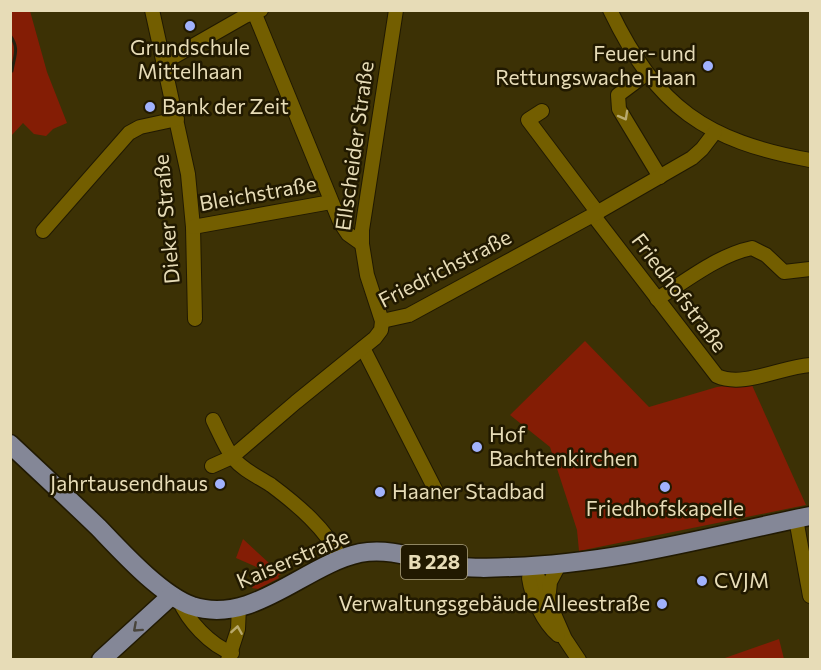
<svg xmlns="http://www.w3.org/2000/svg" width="821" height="670" viewBox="0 0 821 670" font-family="Commissioner,sans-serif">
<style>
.green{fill:#841d05}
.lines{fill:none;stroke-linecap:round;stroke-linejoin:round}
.stream{stroke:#241f0f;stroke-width:3}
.minor-casing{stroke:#201902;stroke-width:16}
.major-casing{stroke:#201902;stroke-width:21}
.minor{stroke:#735e00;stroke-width:14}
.major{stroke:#848797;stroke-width:18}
.oneway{stroke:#b9aa6e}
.oneway2{stroke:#49453c}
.poi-dot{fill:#a1b2fd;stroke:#211900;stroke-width:2}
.labels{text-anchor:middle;stroke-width:5;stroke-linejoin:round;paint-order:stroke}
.shield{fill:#211900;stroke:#aca280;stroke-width:1.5}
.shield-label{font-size:20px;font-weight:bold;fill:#e7dcb7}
.poi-label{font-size:21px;fill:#e7dcb7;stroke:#211900;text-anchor:start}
.street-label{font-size:21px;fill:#e7dcb7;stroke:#211900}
</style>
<rect width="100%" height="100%" fill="#3c3105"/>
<!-- green -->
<g class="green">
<path d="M11 10 30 11 47 72 67 123 53 129 46 136 34 134 23 123 11 136Z"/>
<path d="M585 341 649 407 717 387 751 383 806 505 579 551 577 530 550 447 510 415Z"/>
<path d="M243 539 281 574 278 576 279 578 258 589 252 588 261 569 236 558Z"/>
<path d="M779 639 784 659H722Z"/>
</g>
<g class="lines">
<!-- stream -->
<g class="stream">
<path d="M10 35C20 49 14 56 12 71"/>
<path d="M10 81V95"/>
</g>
<!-- minor casing -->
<g class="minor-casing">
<g id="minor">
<path d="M152 10 188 174 193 227 195 319"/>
<path d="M610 10C657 108 706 141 810 160"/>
<path d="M254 12 340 222 348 234 362 244"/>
<path d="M164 59 175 56 245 16 261 10"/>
<path d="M646 74 618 95 619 109 660 177"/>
<path d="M542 111 528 120 598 213"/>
<path d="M593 215 717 376C743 388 781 367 810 365"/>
<path d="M193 227 331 202"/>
<path d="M43 231 129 133 140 127 177 119"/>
<path d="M657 299C686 281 718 255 752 248L766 255 784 272 810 269"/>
<path d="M382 321 409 315 593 215 692 158 702 149 715 132"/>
<path d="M363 348 437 493"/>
<path d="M213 420C219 432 225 447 233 458 244 471 257 476 271 485 299 506 325 528 341 559"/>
<path d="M212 466 232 457 296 402 375 338 381 330 382 321 367 275 362 244V230L396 10"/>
<path d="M796 519 810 596"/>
<path d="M533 566 565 639 579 660"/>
<path d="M529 578C532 598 543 622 558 635"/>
<path d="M179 600C188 621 210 645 232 653"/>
<path d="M548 602 550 582 559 565"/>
<path d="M228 660 238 629 239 607"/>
</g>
</g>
<!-- major casing -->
<g class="major-casing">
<g id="major">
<path d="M10 444C40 472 70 500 99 528 122 552 161 595 192 606 253 626 304 565 360 553 391 547 420 560 449 565 470 569 492 568 512 567 614 564 712 536 810 516"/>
<path d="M101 660 171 596"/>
</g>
</g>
<!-- minor -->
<use href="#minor" class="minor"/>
<!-- major -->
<use href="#major" class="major"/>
</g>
<!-- one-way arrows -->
<defs><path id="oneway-chevron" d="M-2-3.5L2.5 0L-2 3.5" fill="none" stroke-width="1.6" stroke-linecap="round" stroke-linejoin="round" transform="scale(1.5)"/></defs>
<g class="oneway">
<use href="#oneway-chevron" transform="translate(624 116) rotate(61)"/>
<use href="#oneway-chevron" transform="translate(237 630) rotate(-81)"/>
</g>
<use class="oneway2" href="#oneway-chevron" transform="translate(137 628) rotate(138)"/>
<!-- markers -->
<g class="poi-dot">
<circle cx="190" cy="26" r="6"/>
<circle cx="708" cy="66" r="6"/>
<circle cx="150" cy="107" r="6"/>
<circle cx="477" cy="447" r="6"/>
<circle cx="220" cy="484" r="6"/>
<circle cx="665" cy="487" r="6"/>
<circle cx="380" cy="492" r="6"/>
<circle cx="702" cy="581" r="6"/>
<circle cx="662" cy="604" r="6"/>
</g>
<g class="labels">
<!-- shield labels -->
<rect class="shield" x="401" y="545" width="66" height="34" rx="4.5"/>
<g class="shield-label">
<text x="434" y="569">B 228</text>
</g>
<!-- poi labels -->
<g class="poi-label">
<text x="190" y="55" text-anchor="middle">Grundschule<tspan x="190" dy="24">Mittelhaan</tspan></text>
<text x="696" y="61" text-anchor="end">Feuer- und<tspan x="696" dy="24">Rettungswache Haan</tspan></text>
<text x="162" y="114">Bank der Zeit</text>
<text x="489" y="442">Hof<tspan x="489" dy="24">Bachtenkirchen</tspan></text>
<text x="208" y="491" text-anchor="end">Jahrtausendhaus</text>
<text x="392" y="499">Haaner Stadbad</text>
<text x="665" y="516" text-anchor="middle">Friedhofskapelle</text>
<text x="714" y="588">CVJM</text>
<text x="650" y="611" text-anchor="end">Verwaltungsgebäude Alleestraße</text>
</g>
<!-- street labels -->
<g class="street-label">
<text transform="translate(355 146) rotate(-82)" y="7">Ellscheider Straße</text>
<text transform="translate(258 194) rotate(-10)" y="7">Bleichstraße</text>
<text transform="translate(167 219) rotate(-95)" y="7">Dieker Straße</text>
<text transform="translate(445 269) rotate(-27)" y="7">Friedrichstraße</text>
<text transform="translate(679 293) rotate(53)" y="7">Friedhofstraße</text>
<text transform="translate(293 559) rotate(-23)" y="7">Kaiserstraße</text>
</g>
</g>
<!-- border -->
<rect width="821" height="670" fill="none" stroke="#e7dcb7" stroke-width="24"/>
</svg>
